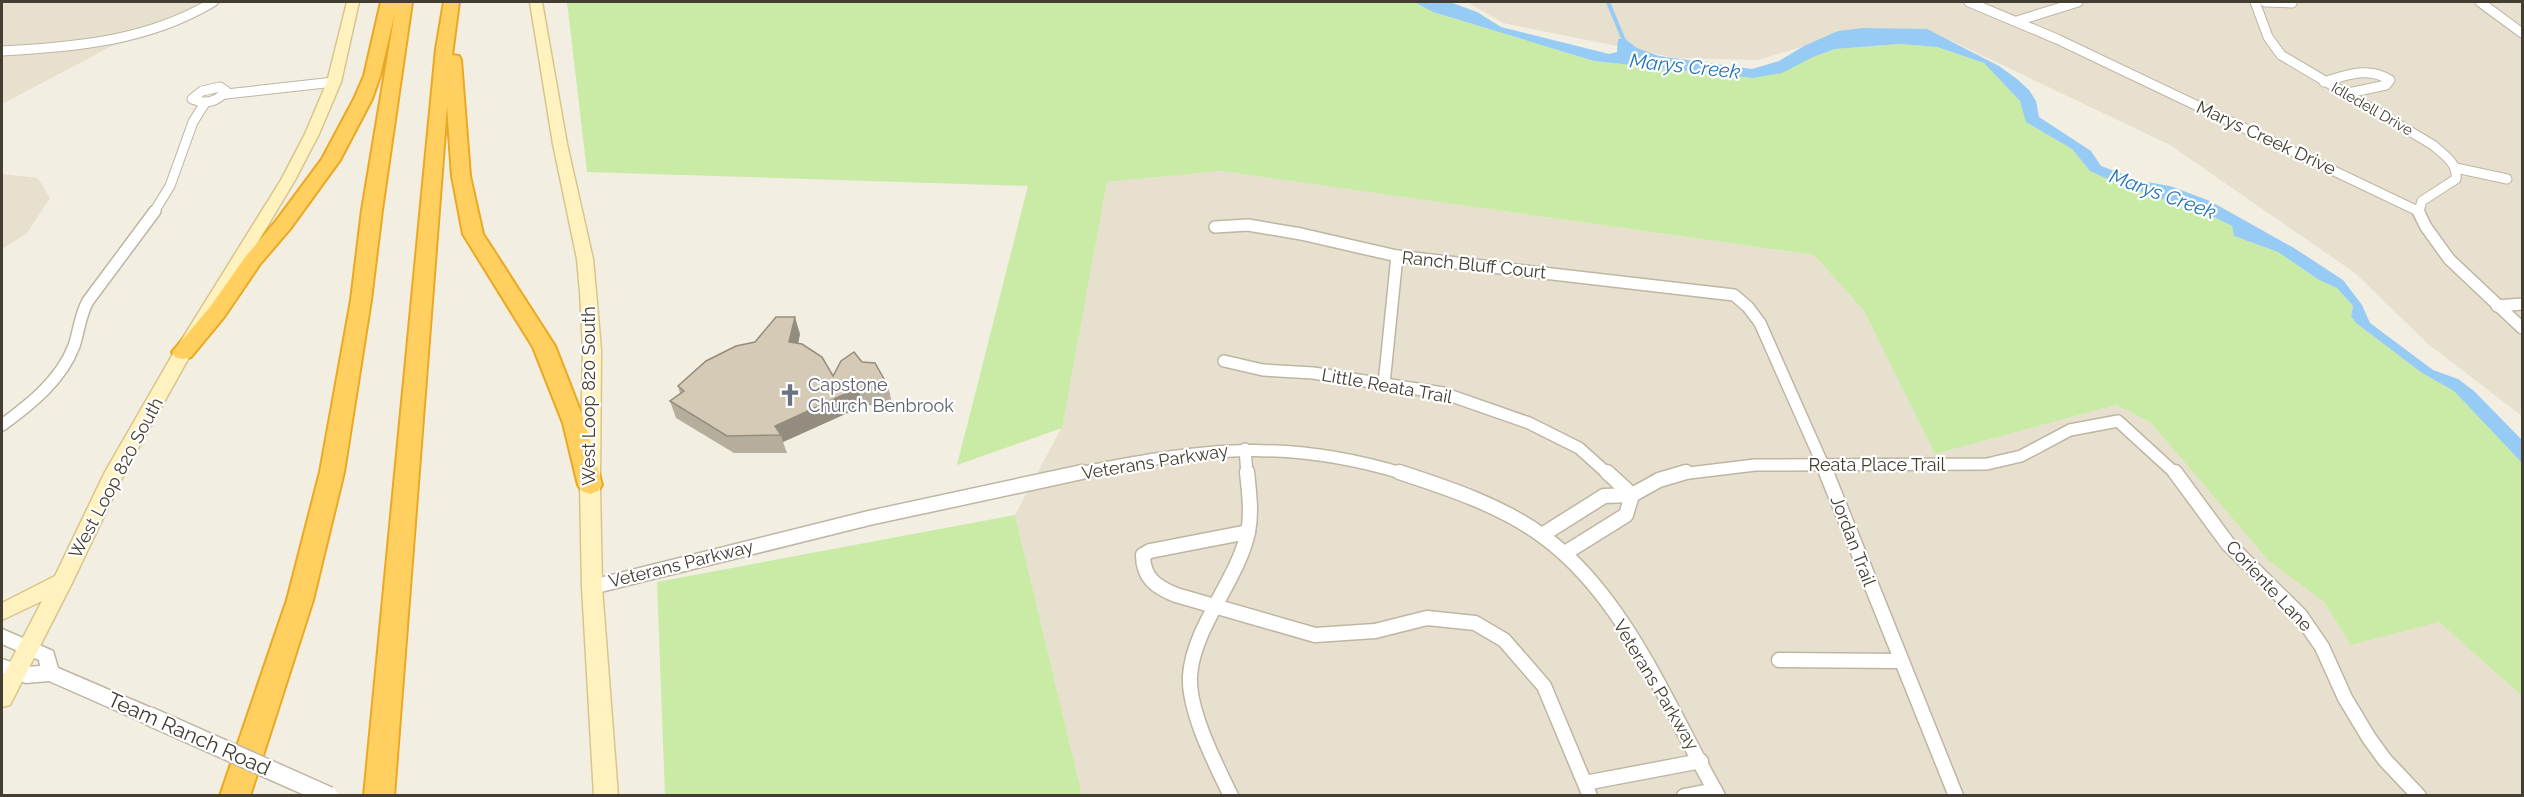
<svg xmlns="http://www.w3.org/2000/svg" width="2524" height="797" viewBox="0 0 2524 797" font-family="Raleway,sans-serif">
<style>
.residential{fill:#e7e0ce}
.green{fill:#c9eba5}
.water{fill:#96cbf6}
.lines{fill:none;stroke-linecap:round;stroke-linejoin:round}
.stream{stroke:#96cbf6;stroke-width:4}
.minor-far2-casing{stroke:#beb6a3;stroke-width:11}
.minor-far1-casing{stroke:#beb6a3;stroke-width:14}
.minor-casing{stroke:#beb6a3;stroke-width:17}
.tertiary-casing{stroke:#beb6a3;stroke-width:3}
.secondary-casing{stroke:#d7c68c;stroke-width:3}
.motorway-casing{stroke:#eba822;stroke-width:4}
.minor-far2{stroke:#fff;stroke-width:9}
.minor-far1{stroke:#fff;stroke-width:11}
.minor{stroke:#fff;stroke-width:14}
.tertiary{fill:#fff;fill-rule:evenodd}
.secondary{fill:#fff2be;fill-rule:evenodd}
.motorway{fill:#ffd05f;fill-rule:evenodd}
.tertiary-bridge-casing{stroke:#beb6a3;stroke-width:21;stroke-linecap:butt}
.tertiary-bridge{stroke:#fff;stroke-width:18}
.wall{fill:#b6ae9c}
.shaded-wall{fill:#948d7f}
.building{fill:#d4cab5;stroke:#948d7f;stroke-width:1.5}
.labels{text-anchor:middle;stroke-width:4.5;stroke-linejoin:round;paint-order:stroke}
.far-street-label{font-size:15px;fill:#443d31;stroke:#fff}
.street-label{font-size:18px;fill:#443d31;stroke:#fff}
.worship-label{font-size:18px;fill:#5b616d;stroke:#fff;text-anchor:start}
.water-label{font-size:20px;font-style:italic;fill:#2273b8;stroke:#fff}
.near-street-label{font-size:21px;fill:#443d31;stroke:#fff}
</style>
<rect width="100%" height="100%" fill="#f2eee1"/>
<!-- residential -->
<g class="residential">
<path d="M2 2H224L188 20 112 46 2 104Z"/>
<path d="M1467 2H2522V416L2428 344 2355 273 2170 145 1952 41 1893 33 1837 36 1758 60 1676 58 1503 23Z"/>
<path d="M1221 171 1814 255 1864 311 1935 454 2116 405 2150 422 2269 561 2324 602 2351 645 2439 622 2522 696V795H1082L1015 515 1062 427 1107 182Z"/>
<path d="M2 174 38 178 50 198 27 233 2 249Z"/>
</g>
<!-- green -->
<g class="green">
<path d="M567 2H1414L1433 12 1594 61 1753 78 1835 49 1900 44 1937 47 1984 63 2020 101 2027 122 2072 149 2090 171 2118 184 2212 216 2232 226 2234 236 2278 252 2319 280 2337 288 2353 306 2351 316 2356 323 2422 373 2454 391 2522 463V696L2439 622 2351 645 2324 602 2269 561 2150 422 2116 405 1935 454 1864 311 1814 255 1221 171 1107 182 1062 428 957 465 1028 186 587 172Z"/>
<path d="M1015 515 1082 795H665L657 582Z"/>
</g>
<!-- water -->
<path class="water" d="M1414 2H1450L1477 12 1501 27 1609 54 1617 52 1618 39H1625L1637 48 1659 56 1752 69 1779 61 1804 46 1838 31 1863 28 1927 29 1999 66 2017 79 2029 90 2036 101 2039 117 2091 151 2101 166 2141 181 2170 186 2210 201 2294 248 2343 280 2362 305 2370 323 2433 370 2458 379 2474 391 2522 440V463L2454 391 2422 373 2356 323 2351 316 2353 306 2337 288 2319 280 2278 252 2234 236 2232 226 2212 216 2118 184 2090 171 2072 149 2026 122 2020 101 1984 63 1937 47 1900 44 1835 49 1813 57 1782 73 1753 78 1594 61 1433 12Z"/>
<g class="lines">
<!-- stream -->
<path class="stream" d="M1608 2 1625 43"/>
<!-- minor-far2 casing -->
<g class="minor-far2-casing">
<g id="minor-far2">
<path d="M1969 2 2057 39 2420 212"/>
<path d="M2255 2 2268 37 2281 55 2433 145C2444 155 2458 163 2456 179L2422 201 2419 211"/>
<path d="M2265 2 2292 3"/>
<path d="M2480 2 2522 33"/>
<path d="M2017 21 2078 2"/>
<path d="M2 51C76 47 148 41 213 2"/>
<path d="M2324 82C2347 75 2368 66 2390 80L2386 85 2344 94"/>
<path d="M220 87 226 91C217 102 205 105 192 99L202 91Z"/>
<path d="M226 94 334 82"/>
<path d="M2456 168 2507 179"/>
<path d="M154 212 170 186 193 122 205 103"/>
</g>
</g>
<!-- minor-far1 casing -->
<g class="minor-far1-casing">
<g id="minor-far1">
<path d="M2418 211 2426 227 2449 259 2522 328"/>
<path d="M1215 227 1248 225 1301 234 1397 256 1734 295 1748 307 1760 323 1827 474"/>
<path d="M2497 306 2522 304"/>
<path d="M1224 361 1263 370 1313 373 1443 393 1529 423 1579 448 1608 474"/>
<path d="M1384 384 1397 256"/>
<path d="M2 425C31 404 61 380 74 346 79 331 80 315 88 301L155 211"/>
<path d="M1245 449 1247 474"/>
<path d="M1075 474C1196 449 1284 437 1404 474"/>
<path d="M1681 474 1755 465 1987 464 2021 456 2070 430 2118 421 2176 474"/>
</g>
</g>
<!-- minor casing -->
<g class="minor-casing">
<g id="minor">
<path d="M1399 472C1448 488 1503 506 1544 537 1626 597 1669 710 1718 796"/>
<path d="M1607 472 1632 495"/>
<path d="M1826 472 1956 796"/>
<path d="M2175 472 2228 544 2300 615 2322 647 2345 698 2369 738 2385 760 2419 796"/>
<path d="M1248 532 1150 551 1143 555C1143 578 1156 587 1176 595L1315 635 1375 631 1427 618 1475 623 1504 640 1544 686 1590 796"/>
<path d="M1542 535 1604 496 1632 495 1659 480 1686 472"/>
<path d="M1565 553 1626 515 1632 495"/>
<path d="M592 587 869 518 1082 472"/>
<path d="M1779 660 1900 661"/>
<path d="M1585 783 1701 761"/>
<path d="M1231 796C1216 765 1188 711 1190 676 1193 627 1238 580 1248 532 1252 512 1249 492 1247 472"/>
<path d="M1684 796 1715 790"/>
</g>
</g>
<!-- tertiary casing -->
<g class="tertiary-casing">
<path id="tertiary" d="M2 629 53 651 58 668 156 710 158 716 156 722 149 724 142 722 49 681 26 683 2 674V659L26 667 40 666 39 660 2 644Z"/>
</g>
<!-- secondary casing -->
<g class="secondary-casing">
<g id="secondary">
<path d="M347 2H359L341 82 319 134 295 180 192 352 125 472 73 581 10 705 2 707V678L42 601 2 620V603L55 576 105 472 174 352 281 180 305 134 327 82Z"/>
<path d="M530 2H542L567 144 593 259 596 292 601 350 600 485 602 587 618 796H594L582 587 580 485 583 350 580 292 577 259 553 144Z"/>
</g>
</g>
<!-- motorway casing -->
<g class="motorway-casing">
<g id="motorway">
<path d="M381 2H412L382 210 371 300 344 472 313 600 250 796H220L287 600 320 472 351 300 362 210 395 12 380 76 372 99 340 160 290 229 260 264 224 317 191 357 183 359 175 357 172 352 210 307 246 256 276 221 322 159 354 99 364 76Z"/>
<path d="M444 2H459L452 55 459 56 461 60 470 176 483 234 555 346 585 423 602 485 598 491 590 494 582 491 578 485 563 423 533 347 463 234 452 176 447 106 394 796H364L436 49Z"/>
</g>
</g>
<!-- minor-far2 -->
<use href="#minor-far2" class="minor-far2"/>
<!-- minor-far1 -->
<use href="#minor-far1" class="minor-far1"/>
<!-- minor -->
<use href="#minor" class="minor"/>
<!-- tertiary -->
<use href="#tertiary" class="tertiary"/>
<!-- secondary -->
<use href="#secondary" class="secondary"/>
<!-- motorway -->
<use href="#motorway" class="motorway"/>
<!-- tertiary-bridge casing -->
<g class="tertiary-bridge-casing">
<path id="tertiary-bridge" d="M149 716 329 796"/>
</g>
<!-- tertiary-bridge -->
<use href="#tertiary-bridge" class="tertiary-bridge"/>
</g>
<!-- wall -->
<path class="wall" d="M800 334 798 343 833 376 862 362 888 386 892 403 863 406 783 442 787 453H734L676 418 670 401 680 393 678 386Z"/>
<!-- shaded-wall -->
<g class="shaded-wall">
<path d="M795 317 800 334 795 359 789 342Z"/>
<path d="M858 388 863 406 783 442 781 435 775 426Z"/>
</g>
<!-- building -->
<path class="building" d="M776 317H795L789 342 802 344 822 357 833 376 841 361 854 352 862 362 875 363 888 386 858 388 775 426 781 435 727 436 670 401 684 391 678 386 706 361 736 346 755 342Z"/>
<!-- icons -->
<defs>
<g id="church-bare" transform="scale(1.8)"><path d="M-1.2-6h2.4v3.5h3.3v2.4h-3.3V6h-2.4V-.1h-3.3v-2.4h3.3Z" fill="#6b7280" stroke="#fff" stroke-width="2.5" paint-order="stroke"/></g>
</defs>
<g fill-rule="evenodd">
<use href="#church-bare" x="790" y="395"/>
</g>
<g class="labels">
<!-- far-street labels -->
<g class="far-street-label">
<text transform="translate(2372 109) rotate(30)" y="5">Idledell Drive</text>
</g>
<!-- street labels -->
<g class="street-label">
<text transform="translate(2266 138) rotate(25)" y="6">Marys Creek Drive</text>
<text transform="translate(1474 265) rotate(6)" y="6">Ranch Bluff Court</text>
<text transform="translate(1387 386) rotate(10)" y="6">Little Reata Trail</text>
<text transform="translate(589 396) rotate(-90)" y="6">West Loop 820 South</text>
<text transform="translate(1155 462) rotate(-9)" y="6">Veterans Parkway</text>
<text x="1877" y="471">Reata Place Trail</text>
<text transform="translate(116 478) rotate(-62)" y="6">West Loop 820 South</text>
<text transform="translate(1853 541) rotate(69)" y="6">Jordan Trail</text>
<text transform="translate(681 564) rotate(-14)" y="6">Veterans Parkway</text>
<text transform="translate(2269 586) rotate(47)" y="6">Coriente Lane</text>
<text transform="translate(1656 685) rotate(59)" y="6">Veterans Parkway</text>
</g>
<!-- worship labels -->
<g class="worship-label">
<text x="808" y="391">Capstone<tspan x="808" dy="21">Church Benbrook</tspan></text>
</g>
<!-- water labels -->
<g class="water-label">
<text transform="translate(1685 66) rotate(6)" y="7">Marys Creek</text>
<text transform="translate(2163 194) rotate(20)" y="7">Marys Creek</text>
</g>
<!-- near-street labels -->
<g class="near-street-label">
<text transform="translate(189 734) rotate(24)" y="7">Team Ranch Road</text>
</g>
</g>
<!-- border -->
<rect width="2524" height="797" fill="none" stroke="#443d31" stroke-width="6"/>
</svg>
